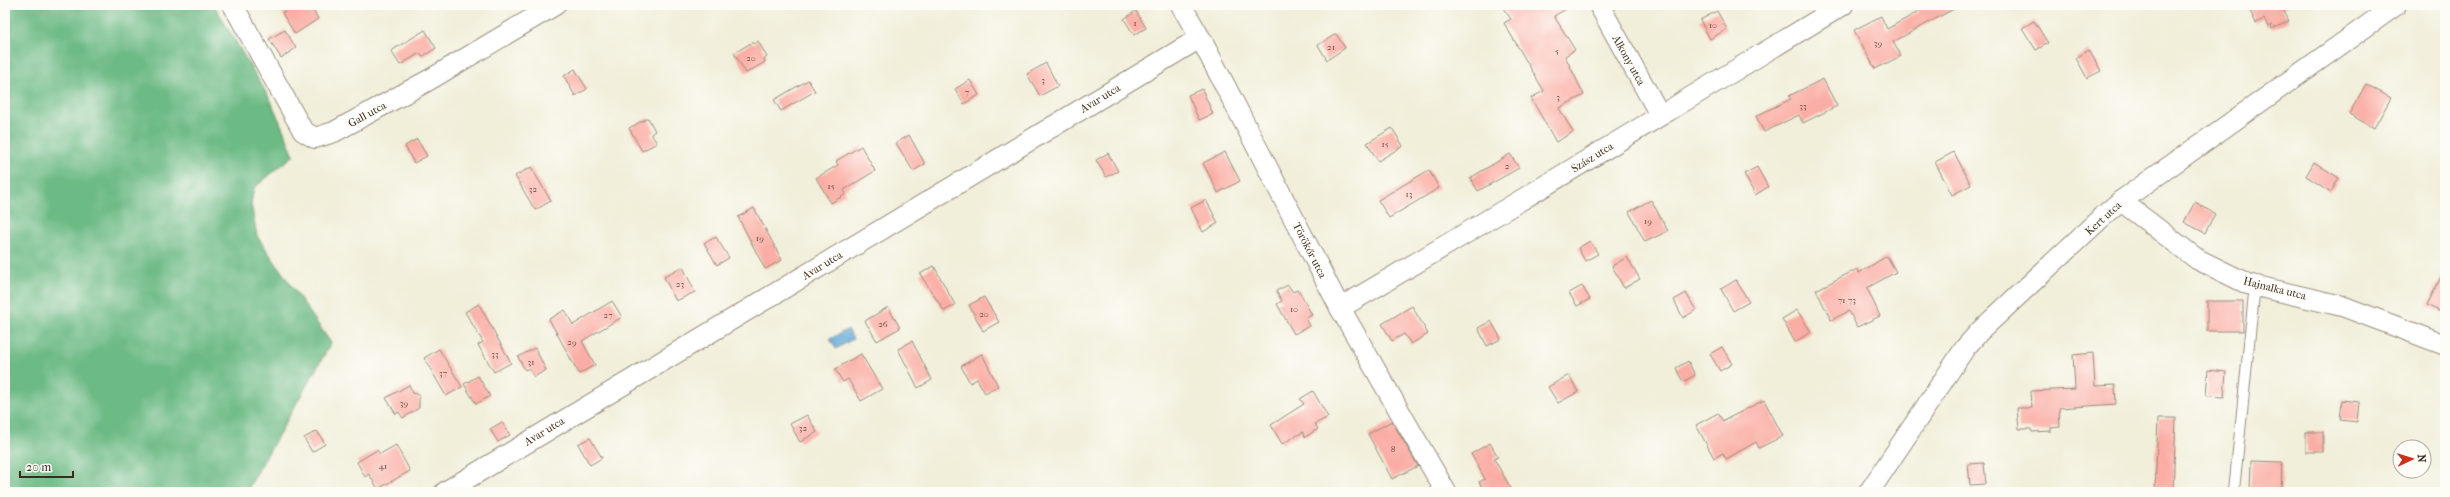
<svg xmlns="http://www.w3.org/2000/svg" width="2450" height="497" viewBox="0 0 2450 497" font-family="'IM FELL French Canon',serif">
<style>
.forest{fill:#6cba84;stroke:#547251}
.water{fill:#5fa6d5;stroke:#4d687a}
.building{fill:#faada4}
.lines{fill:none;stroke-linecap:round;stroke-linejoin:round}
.lane-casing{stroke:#968c7c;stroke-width:12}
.street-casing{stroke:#968c7c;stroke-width:22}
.lane{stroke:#fff;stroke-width:10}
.street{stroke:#fff;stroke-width:20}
.labels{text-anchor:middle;stroke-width:3;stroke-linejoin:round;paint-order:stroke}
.number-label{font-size:9px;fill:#6b4b40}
.street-label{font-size:11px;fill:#3b2a1e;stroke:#fdfcf7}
</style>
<rect width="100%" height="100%" fill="#fdfcf7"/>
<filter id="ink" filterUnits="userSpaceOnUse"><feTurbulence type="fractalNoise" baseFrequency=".025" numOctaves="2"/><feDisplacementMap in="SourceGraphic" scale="8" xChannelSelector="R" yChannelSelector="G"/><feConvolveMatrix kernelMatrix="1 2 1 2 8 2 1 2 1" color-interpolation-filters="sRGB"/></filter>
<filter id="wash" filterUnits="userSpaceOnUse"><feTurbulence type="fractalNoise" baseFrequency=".012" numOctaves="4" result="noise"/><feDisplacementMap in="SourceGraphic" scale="16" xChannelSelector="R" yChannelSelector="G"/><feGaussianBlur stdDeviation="0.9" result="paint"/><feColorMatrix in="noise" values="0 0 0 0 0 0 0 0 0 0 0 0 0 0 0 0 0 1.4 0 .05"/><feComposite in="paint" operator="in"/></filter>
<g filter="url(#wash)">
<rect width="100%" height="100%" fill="#f1eed9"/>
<!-- forest -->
<path class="forest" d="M5 5H214L270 99 294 155 254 188 251 204 257 236 331 343 246 492H5Z"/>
<!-- water -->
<path class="water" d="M848 329 853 339 836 349 830 339Z"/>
<g id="blocks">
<!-- building -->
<g class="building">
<path d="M295 5H310L318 19 295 34 282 13Z"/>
<path d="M1501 5H1573L1554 16 1575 50 1565 56 1584 95 1559 108 1573 132 1556 142 1531 98 1544 91 1504 23 1511 19Z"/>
<path d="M1914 5H1961L1893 42 1901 56 1875 69 1854 30 1881 16 1887 29 1918 12Z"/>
<path d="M2247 5H2291L2283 9 2289 21 2272 29 2271 25 2268 27 2264 19 2256 23Z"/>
<path d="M1136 11 1146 28 1134 35 1124 19Z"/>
<path d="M1717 11 1727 29 1710 39 1700 20Z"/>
<path d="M2034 21 2048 43 2036 50 2022 28Z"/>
<path d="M285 30 296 48 281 58 269 39Z"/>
<path d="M425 30 436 48 422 57 420 53 400 65 391 51Z"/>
<path d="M1336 34 1345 48 1327 60 1318 45Z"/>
<path d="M758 41 767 57 764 59 765 62 746 73 734 53 753 42 754 44Z"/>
<path d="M2089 50 2101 71 2087 78 2076 58Z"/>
<path d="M1046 63 1058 86 1040 96 1027 74Z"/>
<path d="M575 69 587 89 575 96 564 76Z"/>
<path d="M1823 79 1837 106 1803 123 1799 115 1764 132 1756 116 1791 99 1789 96Z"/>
<path d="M808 80 815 91 781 111 774 100Z"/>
<path d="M970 80 979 95 964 104 955 89Z"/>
<path d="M2366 84 2391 98 2374 128 2349 114Z"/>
<path d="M1202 89 1213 114 1199 120 1188 95Z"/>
<path d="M648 118 655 131 651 134 657 143 642 151 629 128Z"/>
<path d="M1392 128 1403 146 1378 161 1367 143Z"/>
<path d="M909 135 925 164 913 171 896 143Z"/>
<path d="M417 139 427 156 414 163 405 146Z"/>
<path d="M861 146 875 171 844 190 846 194 831 203 816 178 838 165 836 161Z"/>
<path d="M1225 152 1240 181 1218 193 1203 163Z"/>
<path d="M1954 152 1971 185 1952 195 1935 162Z"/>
<path d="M1108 153 1118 171 1106 177 1096 160Z"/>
<path d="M1510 154 1519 168 1478 191 1470 178Z"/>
<path d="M2314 162 2339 178 2331 192 2306 176Z"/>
<path d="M531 167 551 201 535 210 515 176Z"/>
<path d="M1757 167 1768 187 1755 195 1744 174Z"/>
<path d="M1429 170 1439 188 1389 218 1378 200Z"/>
<path d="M1206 200 1218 223 1203 232 1191 208Z"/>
<path d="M1651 200 1668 231 1645 242 1629 212Z"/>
<path d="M2195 202 2215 214 2205 233 2184 222Z"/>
<path d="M754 208 782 260 765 269 738 217Z"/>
<path d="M716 237 729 258 717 265 704 243Z"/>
<path d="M1590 241 1598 254 1585 261 1578 248Z"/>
<path d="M1887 256 1896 272 1867 288 1880 316 1857 327 1849 311 1831 320 1816 290 1857 269 1859 273Z"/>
<path d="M1627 257 1640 279 1624 288 1612 266Z"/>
<path d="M934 266 955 305 944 311 920 274Z"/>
<path d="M683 267 695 292 676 301 664 277Z"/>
<path d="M2445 269V314L2427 305Z"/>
<path d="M1736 280 1749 302 1733 311 1721 289Z"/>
<path d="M1288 285 1293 292 1298 289 1312 315 1306 318 1310 326 1294 334 1277 304 1282 301 1276 291Z"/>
<path d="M1582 286 1590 299 1577 306 1569 293Z"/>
<path d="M1686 293 1696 310 1683 318 1674 300Z"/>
<path d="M984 297 999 322 983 331 969 305Z"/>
<path d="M612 301 622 317 582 341 595 365 579 374 549 319 565 310 573 325Z"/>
<rect x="2207" y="301" width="36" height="30"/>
<path d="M479 304 511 363 494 372 478 345 483 342 465 312Z"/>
<path d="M1412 306 1428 334 1411 344 1404 334 1392 341 1382 324Z"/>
<path d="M888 307 900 328 877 341 865 321Z"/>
<path d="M1797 310 1811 332 1795 342 1782 319Z"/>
<path d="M1491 321 1501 339 1487 346 1478 328Z"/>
<path d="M912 341 932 380 918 388 898 349Z"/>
<path d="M1722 347 1732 364 1720 371 1710 354Z"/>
<path d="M535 348 546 370 534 377 529 368 525 370 518 357Z"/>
<path d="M439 349 462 387 446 396 424 358Z"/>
<path d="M2093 353 2095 386 2115 385 2116 404 2059 408 2060 427 2051 428V431L2032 432 2031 429H2019L2017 408H2032L2031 391 2075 389 2073 355Z"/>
<path d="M861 354 882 389 861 401 848 379 843 382 835 369Z"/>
<path d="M982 354 998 386 985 393 977 379 970 383 961 366Z"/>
<path d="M1688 361 1695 375 1683 382 1676 368Z"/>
<path d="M2208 370 2226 372 2224 397 2206 396Z"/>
<path d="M1569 375 1578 392 1558 403 1548 387Z"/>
<path d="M478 376 490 396 476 404 464 384Z"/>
<path d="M409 385 413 393 419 395V408L403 418 399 412 396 414 386 398Z"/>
<path d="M1313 391 1328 417 1315 424 1318 429 1305 437 1303 432 1282 444 1271 425 1304 404 1300 399Z"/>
<path d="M1764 400 1783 436 1759 448 1756 442 1726 459 1723 453 1714 458 1696 425 1718 413 1723 421Z"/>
<path d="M2342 400 2359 402 2357 422 2340 420Z"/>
<path d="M807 415 817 432 800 442 790 424Z"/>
<path d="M2158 418H2176L2173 492H2155Z"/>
<path d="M1392 421 1418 466 1392 479 1368 434Z"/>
<path d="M502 422 510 435 498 442 490 429Z"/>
<path d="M317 431 325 444 312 452 304 438Z"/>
<rect x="2306" y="432" width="17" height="20"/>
<path d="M590 438 602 458 590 465 578 444Z"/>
<path d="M1490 443 1498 457 1494 459 1513 492H1485L1479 482 1485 479 1471 454Z"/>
<path d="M396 445 410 471 378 489 369 474 365 477 357 462 377 450 380 454Z"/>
<path d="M2251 461 2282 462 2281 492H2250Z"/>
<path d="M1984 463 1986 484 1970 485 1968 464Z"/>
</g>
</g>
</g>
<g filter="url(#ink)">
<use href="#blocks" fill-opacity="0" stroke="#968c7c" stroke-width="1"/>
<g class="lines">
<!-- lane casing -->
<g class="lane-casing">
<path id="lane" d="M2234 490 2255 285"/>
</g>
<!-- street casing -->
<g class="street-casing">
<g id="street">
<path d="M233 5 303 131 315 138 334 132 429 80 555 5"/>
<path d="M1181 5 1202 41 1340 308 1446 492"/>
<path d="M1599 5 1660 115"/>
<path d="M2121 201 2197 259 2248 284 2342 306 2445 345"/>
<path d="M1340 308C1509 209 1675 106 1843 5"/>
<path d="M445 492 1200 38"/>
<path d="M1869 492 1965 348 1980 331 2102 217 2121 201 2396 5"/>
</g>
</g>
<!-- lane -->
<use href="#lane" class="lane"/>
<!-- street -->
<use href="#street" class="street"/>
</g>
</g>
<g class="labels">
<!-- number labels -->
<g class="number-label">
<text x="1135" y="26">1</text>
<text x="1713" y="28">10</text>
<text x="1878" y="46">39</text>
<text x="1331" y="50">21</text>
<text x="1557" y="54">5</text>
<text x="751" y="61">20</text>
<text x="1043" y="83">3</text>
<text x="967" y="95">7</text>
<text x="1558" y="100">3</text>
<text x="1803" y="109">33</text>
<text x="1385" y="147">15</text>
<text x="1507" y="169">2</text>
<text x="831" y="189">15</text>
<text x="533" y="192">32</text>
<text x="1409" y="197">13</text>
<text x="1648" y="224">19</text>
<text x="760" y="241">19</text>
<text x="680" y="287">23</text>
<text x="1847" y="303">71-73</text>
<text x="1294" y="312">10</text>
<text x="984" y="317">20</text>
<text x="608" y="318">27</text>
<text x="883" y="327">26</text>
<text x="572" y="345">29</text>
<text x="495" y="357">33</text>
<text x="531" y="365">31</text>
<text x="443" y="376">37</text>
<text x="404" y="406">39</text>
<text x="803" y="431">32</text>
<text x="1393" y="452">8</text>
<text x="383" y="469">41</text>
</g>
<!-- street labels -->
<g class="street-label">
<text transform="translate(1629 60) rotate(61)" y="4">Alkony utca</text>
<text transform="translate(1100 98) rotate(-31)" y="4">Avar utca</text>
<text transform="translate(367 114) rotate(-29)" y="4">Gall utca</text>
<text transform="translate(1592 157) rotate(-32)" y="4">Szász utca</text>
<text transform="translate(2103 218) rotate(-42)" y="4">Kert utca</text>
<text transform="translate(1310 250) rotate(63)" y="4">Törökőr utca</text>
<text transform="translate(822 265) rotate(-31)" y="4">Avar utca</text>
<text transform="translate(2275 288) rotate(14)" y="4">Hajnalka utca</text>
<text transform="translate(544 431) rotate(-31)" y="4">Avar utca</text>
</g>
</g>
<!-- margin -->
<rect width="2450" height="497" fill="none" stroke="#fdfcf7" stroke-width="20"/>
<!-- north arrow -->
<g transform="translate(2412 459) rotate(86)"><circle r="19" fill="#fdfcf7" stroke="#afa8a0"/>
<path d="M0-3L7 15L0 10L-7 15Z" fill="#c8321e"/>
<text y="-6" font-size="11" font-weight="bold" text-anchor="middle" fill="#3b2a1e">N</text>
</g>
<!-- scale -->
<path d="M20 471v6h53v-6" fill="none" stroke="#3b2a1e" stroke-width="2"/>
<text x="26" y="471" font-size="12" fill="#3b2a1e" stroke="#fdfcf7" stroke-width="3" paint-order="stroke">20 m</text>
</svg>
